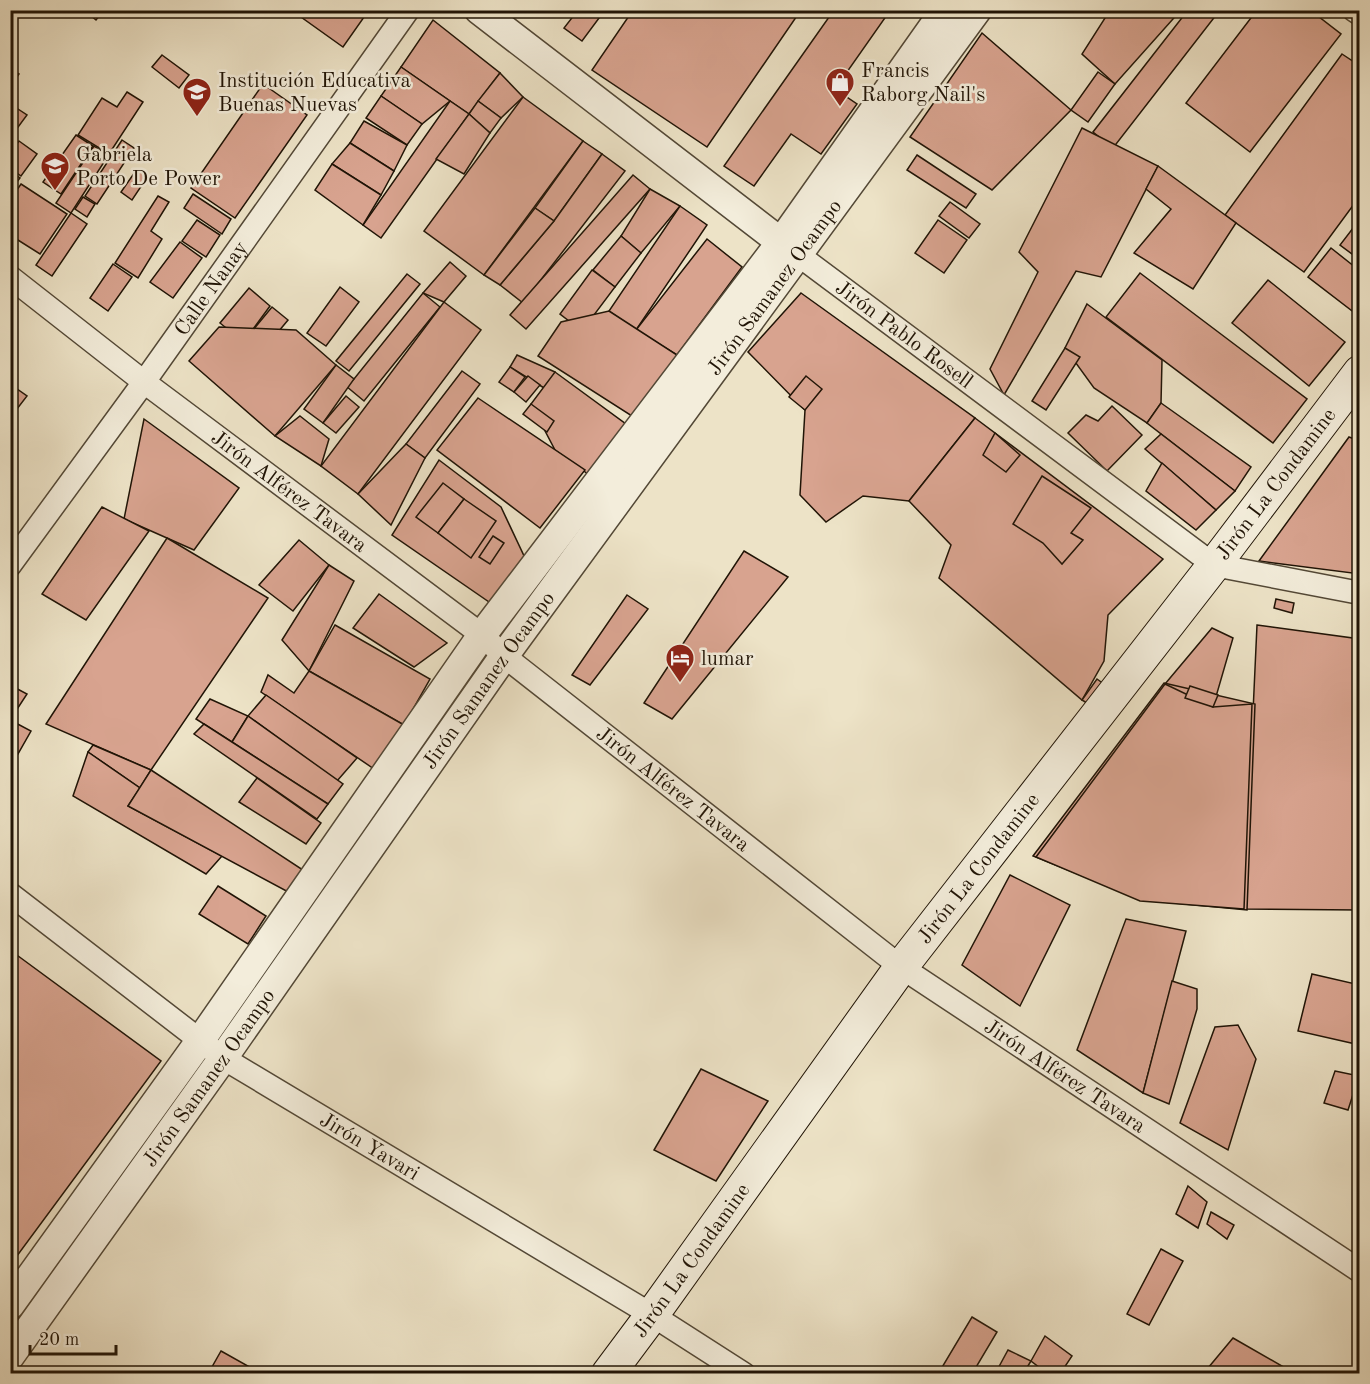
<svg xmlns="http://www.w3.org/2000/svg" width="1370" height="1384" viewBox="0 0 1370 1384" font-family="'Old Standard TT',serif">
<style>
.building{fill:#d8a38f;stroke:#201406;stroke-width:1.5}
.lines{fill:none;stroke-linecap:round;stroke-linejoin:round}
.minor-casing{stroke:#534836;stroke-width:25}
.tertiary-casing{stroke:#534836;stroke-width:31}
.secondary-casing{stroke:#201406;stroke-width:35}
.minor{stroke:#f3eddb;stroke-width:22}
.tertiary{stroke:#f3eddb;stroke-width:28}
.secondary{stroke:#f3eddb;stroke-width:33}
.labels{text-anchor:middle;stroke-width:5;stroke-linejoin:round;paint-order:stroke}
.poi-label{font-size:21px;fill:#201406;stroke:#f3eddb;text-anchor:start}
.street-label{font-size:21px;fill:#201406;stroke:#f3eddb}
</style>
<rect width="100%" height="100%" fill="#ede3c7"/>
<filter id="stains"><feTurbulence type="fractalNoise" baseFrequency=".00333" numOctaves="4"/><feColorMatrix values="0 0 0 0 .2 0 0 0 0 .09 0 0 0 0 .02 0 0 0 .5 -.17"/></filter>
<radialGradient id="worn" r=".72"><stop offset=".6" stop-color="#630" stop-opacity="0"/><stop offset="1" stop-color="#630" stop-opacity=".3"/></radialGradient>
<!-- building -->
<g class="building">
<path d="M84 10H104L96 20Z"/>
<path d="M295 10H369L343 47 294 12Z"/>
<path d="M578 10H605L582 41 564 28Z"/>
<path d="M633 10H801L707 147 592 70Z"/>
<path d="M834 10H880L887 15 835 89 857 104 821 154 791 134 754 186 724 166Z"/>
<path d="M1101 10H1181L1115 84 1082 54 1107 15Z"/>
<path d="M1188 10H1220L1113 148 1093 132Z"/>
<path d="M1257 10H1310L1341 34 1250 152 1186 103Z"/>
<path d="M433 20 500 73 469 114 401 67Z"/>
<path d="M982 33 1071 110 992 190 910 137Z"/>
<path d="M1342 54 1360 66V196L1304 272 1225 215Z"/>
<path d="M162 55 189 75 179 88 152 67Z"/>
<path d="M401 67 450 101 422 124 381 96Z"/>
<path d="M10 68 19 74 10 87Z"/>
<path d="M1098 72 1115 84 1088 122 1071 110Z"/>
<path d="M500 73 523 97 501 118 478 101Z"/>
<path d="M263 84 307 115 235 218 191 188Z"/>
<path d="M127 92 143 102 109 154 78 135 102 98 117 107Z"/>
<path d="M381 96 422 124 407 145 366 118Z"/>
<path d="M523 97 583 141 484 275 424 231Z"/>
<path d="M450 101 469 114 381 238 363 225Z"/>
<path d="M478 101 501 118 490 133 469 114Z"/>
<path d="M18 109 27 115 10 138V120Z"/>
<path d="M469 114 490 133 464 174 436 159Z"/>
<path d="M364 121 407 145 394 171 350 143Z"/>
<path d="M1082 128 1158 166 1101 277 1076 271 1004 395 990 369 1038 272 1019 252Z"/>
<path d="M76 135 93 146 61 194 43 182Z"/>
<path d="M122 140 134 148 97 204 85 196Z"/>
<path d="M19 141 37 154 21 176 10 168V153Z"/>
<path d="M583 141 602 154 554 221 535 208Z"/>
<path d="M350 143 394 171 381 195 332 164Z"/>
<path d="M94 146 108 156 71 213 56 203Z"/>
<path d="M602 154 625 171 523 303 500 285 554 221Z"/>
<path d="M917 155 976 194 966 208 907 170Z"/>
<path d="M332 164 381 195 363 225 315 190Z"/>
<path d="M1158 166 1236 223 1193 289 1134 253 1171 209 1146 189Z"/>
<path d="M137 169 148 176 132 200 121 192Z"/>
<path d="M10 171 20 178 10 191Z"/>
<path d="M633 175 650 189 526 329 510 315Z"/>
<path d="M21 184 67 214 40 254 10 235V200Z"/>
<path d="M650 189 680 206 641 253 621 236Z"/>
<path d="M193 194 231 219 222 234 184 208Z"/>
<path d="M158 196 169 202 151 231 162 239 138 278 115 263Z"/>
<path d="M83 197 95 204 87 217 75 209Z"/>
<path d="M950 202 980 224 969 238 939 216Z"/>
<path d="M680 206 707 225 636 330 609 311Z"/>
<path d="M535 208 554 221 500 285 484 275Z"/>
<path d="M71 213 87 224 52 276 36 265Z"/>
<path d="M1360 219V260L1340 245Z"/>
<path d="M197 220 220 235 206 257 182 241Z"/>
<path d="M938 220 967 240 944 273 915 253Z"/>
<path d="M621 236 641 253 615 287 593 270Z"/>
<path d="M707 239 742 267 677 355 636 330Z"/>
<path d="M180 242 202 258 173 298 150 282Z"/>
<path d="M1331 248 1360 271V317L1308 277Z"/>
<path d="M450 262 466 276 444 302 423 293Z"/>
<path d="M113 264 132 277 108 311 90 298Z"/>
<path d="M592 270 615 287 582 331 560 314Z"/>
<path d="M1140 273 1307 399 1273 443 1106 317Z"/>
<path d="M407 274 420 284 349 371 336 361Z"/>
<path d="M1268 280 1345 342 1309 386 1232 323Z"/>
<path d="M340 287 359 302 326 346 307 333Z"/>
<path d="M249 288 270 306 248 336 241 340 220 323Z"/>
<path d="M423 293 440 307 364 401 346 386 354 379Z"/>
<path d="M801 293 975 418 909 501 863 496 826 522 800 495 805 410 748 352Z"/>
<path d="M444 302 481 330 358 494 321 466Z"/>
<path d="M1087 304 1162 360 1161 403 1147 423 1094 388 1065 348Z"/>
<path d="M272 307 288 320 264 349 248 336Z"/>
<path d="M609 311 677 355 635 418 538 356 561 322Z"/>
<path d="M219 327 296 330 336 365 275 436 189 361Z"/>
<path d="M1065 348 1080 357 1046 410 1032 401Z"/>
<path d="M517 355 555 372 549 391 510 367Z"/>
<path d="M336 365 354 379 323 423 304 409Z"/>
<path d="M510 367 525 377 514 392 499 382Z"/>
<path d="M462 371 480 384 425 458 406 444Z"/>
<path d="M555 372 630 427 592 477 555 450 531 404Z"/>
<path d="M528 376 540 385 526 402 514 392Z"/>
<path d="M806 376 822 389 805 410 789 397Z"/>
<path d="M10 384 27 396 10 418Z"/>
<path d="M346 396 359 407 336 433 323 423Z"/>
<path d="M478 398 585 470 540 528 437 450Z"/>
<path d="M1161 403 1251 467 1235 491 1147 423Z"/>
<path d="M531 404 554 421 547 432 523 414Z"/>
<path d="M1112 406 1142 435 1107 471 1068 433 1086 415 1098 421Z"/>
<path d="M300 416 329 439 321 466 275 436Z"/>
<path d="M975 418 1163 559 1108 615 1104 661 1082 700 939 578 951 545 909 501Z"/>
<path d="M144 419 239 488 194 550 124 519Z"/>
<path d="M995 433 1020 455 1006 472 983 455Z"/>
<path d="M1161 434 1235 491 1216 510 1145 449Z"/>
<path d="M1349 437 1360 441V574L1259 561Z"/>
<path d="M406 444 425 458 391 525 358 494Z"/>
<path d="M439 460 501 507 525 558 492 604 392 535Z"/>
<path d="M1162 463 1216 510 1196 530 1146 491Z"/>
<path d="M1042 476 1091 508 1071 533 1083 540 1062 564 1043 543 1013 524Z"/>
<path d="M443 483 464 499 438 533 416 517Z"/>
<path d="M464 499 496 521 471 558 438 533Z"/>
<path d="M102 507 149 531 86 620 42 594Z"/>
<path d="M493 536 504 543 490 564 479 557Z"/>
<path d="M167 538 268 598 151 770 46 724Z"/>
<path d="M299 540 329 565 293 611 259 585Z"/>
<path d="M744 551 788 577 672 719 644 703Z"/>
<path d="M329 565 354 581 309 671 282 640Z"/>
<path d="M379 594 447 643 414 667 353 628Z"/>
<path d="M627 595 648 609 590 685 572 675Z"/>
<path d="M1276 599 1294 603 1292 613 1274 608Z"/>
<path d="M335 625 430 679 404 725 309 671Z"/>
<path d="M1257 625 1360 639V910L1244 909Z"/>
<path d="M1212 628 1233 638 1213 707 1165 684Z"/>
<path d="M309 671 404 725 377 771 261 692 268 675 294 693Z"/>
<path d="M1097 679 1112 690 1090 705 1082 700Z"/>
<path d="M1164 683 1255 704 1247 910 1142 900 1033 856Z"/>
<path d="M1165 684 1213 707 1252 704 1244 909 1140 901 1036 857Z"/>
<path d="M10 685 27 694 10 720Z"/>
<path d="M1190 686 1218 695 1213 707 1185 698Z"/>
<path d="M266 695 357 758 337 781 248 716Z"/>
<path d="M210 699 248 716 232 742 196 719Z"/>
<path d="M248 716 343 784 328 804 232 742Z"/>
<path d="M12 721 31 731 10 768V723Z"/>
<path d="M204 724 328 804 317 819 194 734Z"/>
<path d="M93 745 151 770 140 788 88 752Z"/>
<path d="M88 752 140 788 128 806 222 856 206 874 73 796Z"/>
<path d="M151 770 306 872 292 894 128 806Z"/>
<path d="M257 778 321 823 306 844 239 802Z"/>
<path d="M1010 875 1070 905 1020 1006 962 965Z"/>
<path d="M218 886 266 916 248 944 199 914Z"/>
<path d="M1126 919 1186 931 1143 1093 1077 1050Z"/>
<path d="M10 950 161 1061 11 1264H10Z"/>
<path d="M1312 974 1360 985V1045L1298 1031Z"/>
<path d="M1172 981 1197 989V1009L1169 1104 1143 1093Z"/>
<path d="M1238 1025 1256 1059 1228 1150 1180 1123 1215 1027Z"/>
<path d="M701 1069 768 1101 716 1181 654 1150Z"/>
<path d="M1335 1071 1359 1076 1348 1110 1324 1103Z"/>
<path d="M1188 1186 1207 1202 1198 1228 1176 1214Z"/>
<path d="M1211 1212 1234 1225 1227 1239 1207 1224Z"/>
<path d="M1161 1249 1183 1261 1149 1325 1127 1314Z"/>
<path d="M972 1317 997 1332 972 1374H938Z"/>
<path d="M1045 1336 1072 1356 1060 1374H1048L1031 1361Z"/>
<path d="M1233 1338 1294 1373 1203 1374Z"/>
<path d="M1008 1350 1031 1361 1023 1374H995Z"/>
<path d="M221 1351 262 1374H208Z"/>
</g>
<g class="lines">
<!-- minor casing -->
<g class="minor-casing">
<g id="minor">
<path d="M1354 10 1360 14"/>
<path id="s1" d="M797 254 1214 565 1360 593"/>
<path id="s2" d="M10 277 144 382 482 635 504 656 901 967 1360 1271"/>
<path id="s3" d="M10 565 144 382 408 10"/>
<path id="s4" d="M10 894 223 1058 652 1315 744 1374"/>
</g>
</g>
<!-- tertiary casing -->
<g class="tertiary-casing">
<g id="tertiary">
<path d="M479 10 795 253"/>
<path d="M10 1305 200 1041 482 635 781 242 945 10"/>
<path id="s5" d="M10 1356 223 1058 504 656 977 10"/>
</g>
</g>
<!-- secondary casing -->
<g class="secondary-casing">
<g id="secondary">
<path id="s6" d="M608 1374 652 1315 901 967 1214 565 1360 372"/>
</g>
</g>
<!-- minor -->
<use href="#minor" class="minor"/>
<!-- tertiary -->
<use href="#tertiary" class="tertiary"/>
<!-- secondary -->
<use href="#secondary" class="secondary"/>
</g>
<!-- icons -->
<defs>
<g id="shop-pin" transform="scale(1.5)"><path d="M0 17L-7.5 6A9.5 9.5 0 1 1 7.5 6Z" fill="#8f2418" stroke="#f3eddb"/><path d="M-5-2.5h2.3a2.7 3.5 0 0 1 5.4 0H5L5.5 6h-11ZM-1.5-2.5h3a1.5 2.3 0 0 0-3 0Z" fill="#fff"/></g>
<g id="school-pin" transform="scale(1.5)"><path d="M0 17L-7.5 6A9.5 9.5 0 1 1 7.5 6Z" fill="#8f2418" stroke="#f3eddb"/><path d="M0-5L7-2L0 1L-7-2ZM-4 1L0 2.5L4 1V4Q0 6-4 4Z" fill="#fff"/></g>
<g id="hotel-pin" transform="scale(1.5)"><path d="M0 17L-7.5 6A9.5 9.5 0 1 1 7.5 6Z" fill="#8f2418" stroke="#f3eddb"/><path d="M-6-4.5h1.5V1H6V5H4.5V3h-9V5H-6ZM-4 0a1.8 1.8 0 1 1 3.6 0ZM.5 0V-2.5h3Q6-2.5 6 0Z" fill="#fff"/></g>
</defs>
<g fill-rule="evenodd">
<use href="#shop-pin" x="840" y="82"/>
<use href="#school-pin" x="197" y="92"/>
<use href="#school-pin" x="55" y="166"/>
<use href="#hotel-pin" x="680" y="658"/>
</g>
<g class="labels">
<!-- poi labels -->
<g class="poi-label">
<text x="861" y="77">Francis<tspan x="861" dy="24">Raborg Nail's</tspan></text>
<text x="218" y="87">Institución Educativa<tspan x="218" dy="24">Buenas Nuevas</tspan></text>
<text x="76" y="161">Gabriela<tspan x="76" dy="24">Porto De Power</tspan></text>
<text x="701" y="665">lumar</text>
</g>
<!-- street labels -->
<g class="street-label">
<text dy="7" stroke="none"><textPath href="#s5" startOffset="1314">Jirón Samanez Ocampo</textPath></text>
<text dy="7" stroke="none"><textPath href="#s3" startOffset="342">Calle Nanay</textPath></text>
<text dy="7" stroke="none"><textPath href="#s1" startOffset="134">Jirón Pablo Rosell</textPath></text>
<text dy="7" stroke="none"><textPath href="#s6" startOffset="1113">Jirón La Condamine</textPath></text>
<text dy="7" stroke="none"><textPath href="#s2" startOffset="352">Jirón Alférez Tavara</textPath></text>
<text dy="7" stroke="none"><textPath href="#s5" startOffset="828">Jirón Samanez Ocampo</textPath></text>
<text dy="7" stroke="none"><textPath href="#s2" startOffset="838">Jirón Alférez Tavara</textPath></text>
<text dy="7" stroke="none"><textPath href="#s6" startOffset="627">Jirón La Condamine</textPath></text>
<text dy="7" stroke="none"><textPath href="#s2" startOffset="1324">Jirón Alférez Tavara</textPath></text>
<text dy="7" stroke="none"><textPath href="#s5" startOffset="342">Jirón Samanez Ocampo</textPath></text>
<text dy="7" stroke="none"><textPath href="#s4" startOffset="440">Jirón Yavari</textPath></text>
<text dy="7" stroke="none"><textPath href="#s6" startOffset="141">Jirón La Condamine</textPath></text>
</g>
</g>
<!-- margin -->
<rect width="1370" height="1384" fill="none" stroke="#ede3c7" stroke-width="36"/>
<rect x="12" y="12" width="1346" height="1360" fill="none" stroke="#201406" stroke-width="3"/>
<rect x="18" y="18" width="1334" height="1348" fill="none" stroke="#201406" stroke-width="1.5"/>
<!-- scale -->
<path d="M30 1345v9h86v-9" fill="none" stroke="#201406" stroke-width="3"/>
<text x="39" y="1345" font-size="18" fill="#201406" stroke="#f3eddb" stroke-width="4.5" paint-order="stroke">20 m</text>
<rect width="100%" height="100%" filter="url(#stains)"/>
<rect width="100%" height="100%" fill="url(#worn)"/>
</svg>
